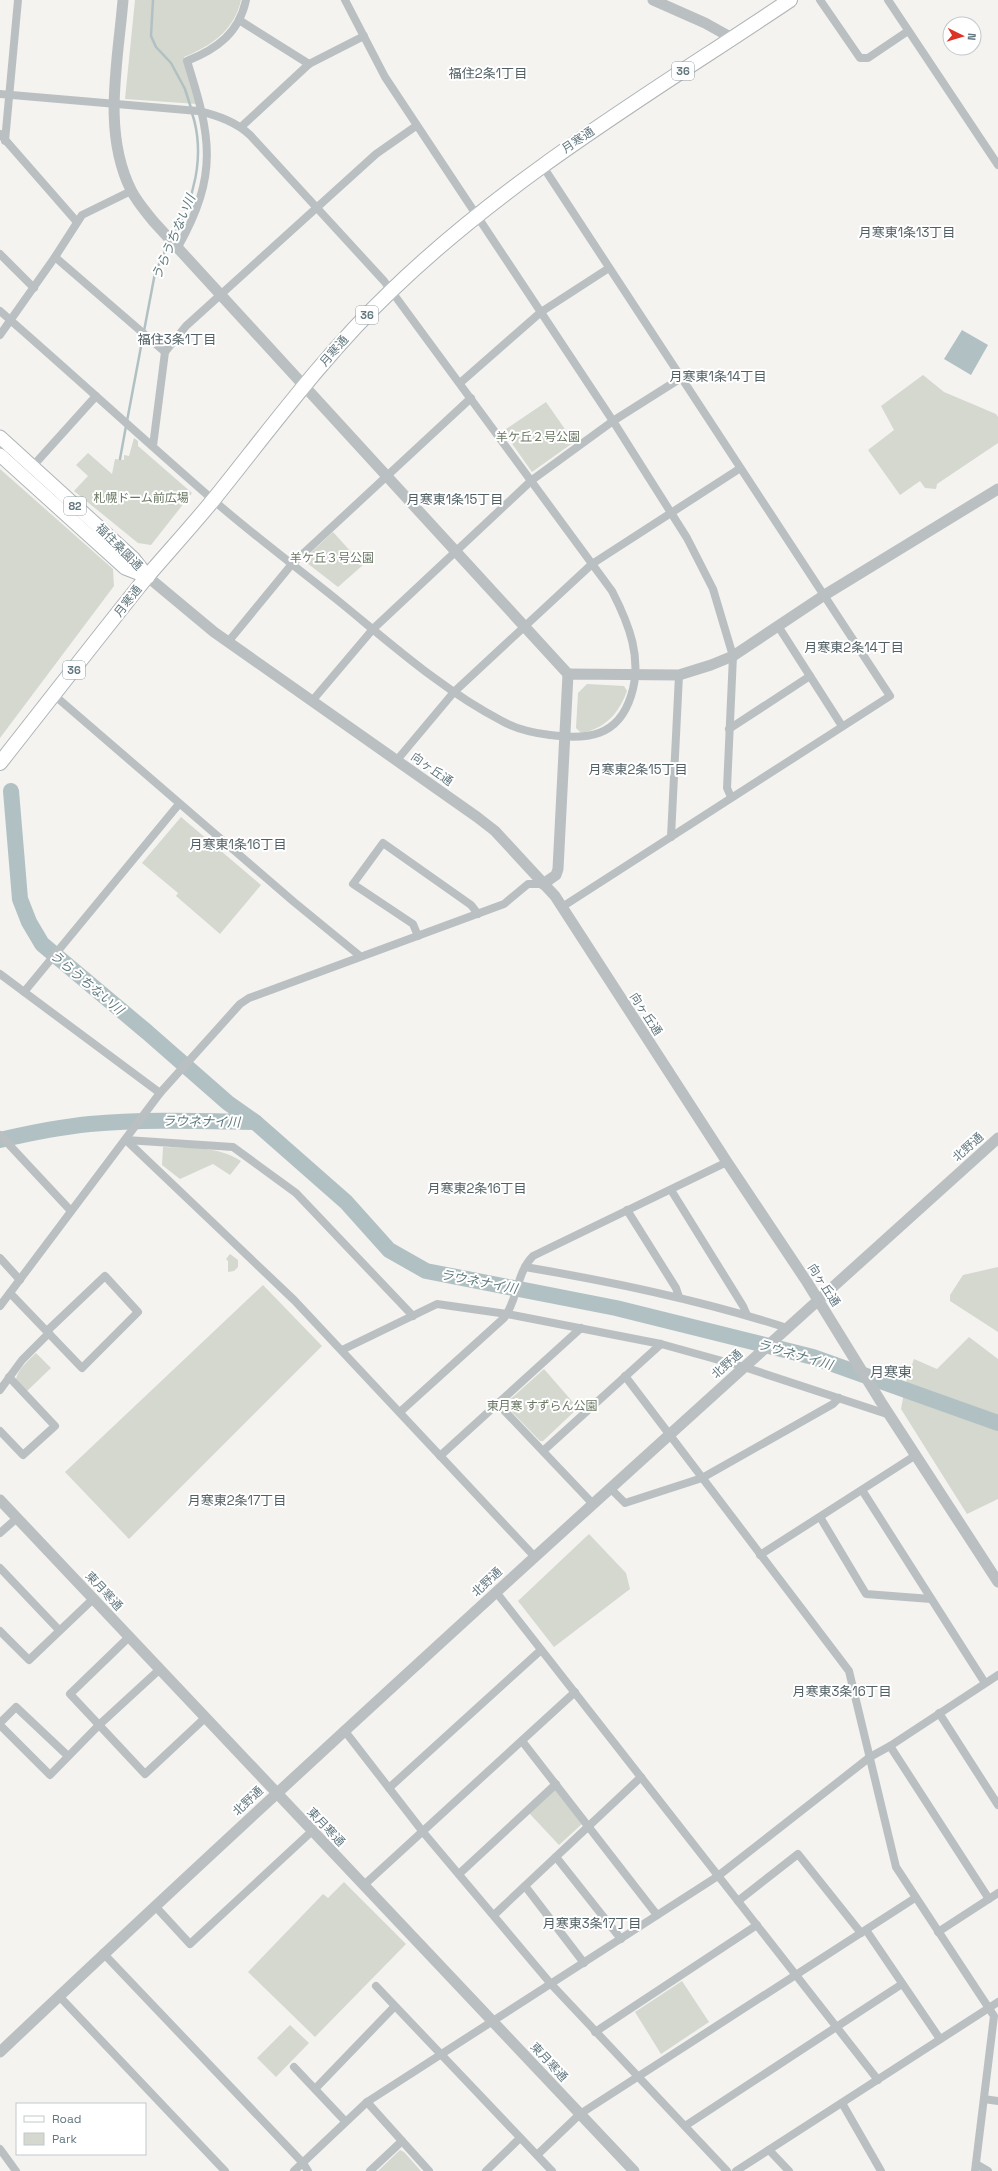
<svg xmlns="http://www.w3.org/2000/svg" width="998" height="2171" viewBox="0 0 998 2171" font-family="'Space Grotesk','Noto Sans JP',sans-serif">
<style>
.green{fill:#d4d8cf}
.water{fill:#b1c1c3}
.lines{fill:none;stroke-linecap:round;stroke-linejoin:round}
.stream{stroke:#b1c1c3;stroke-width:2.5}
.river{stroke:#b1c1c3;stroke-width:16}
.primary-casing{stroke:#aeb4b7;stroke-width:15}
.trunk-casing{stroke:#aeb3b5;stroke-width:16}
.minor{stroke:#bac0c2;stroke-width:8}
.tertiary{stroke:#bac0c2;stroke-width:11}
.primary{stroke:#fff;stroke-width:13}
.trunk{stroke:#fff;stroke-width:14}
.labels{text-anchor:middle;stroke-width:4;stroke-linejoin:round;paint-order:stroke}
.shield{fill:#fff;stroke:#92a0a6;stroke-width:1}
.shield-label{font-size:11px;font-weight:bold;fill:#637880}
.street-label{font-size:12px;fill:#637880;stroke:#fff}
.park-label{font-size:12px;fill:#6a7762;stroke:#fff}
.neighbourhood-label{font-size:13px;fill:#516065;stroke:#fff}
.water-label{font-size:13px;font-style:italic;fill:#5f7b7e;stroke:#fff}
.quarter-label{font-size:14px;fill:#516065;stroke:#fff}
</style>
<rect width="100%" height="100%" fill="#f4f3f0"/>
<!-- green -->
<g class="green">
<path d="M135 0H241C234 31 211 46 184 57L197 104 125 99Z"/>
<path d="M923 375 944 392 996 414 998 417V443L937 484 936 489 925 488 920 481 900 495 868 450 894 430 881 406Z"/>
<path d="M546 402 574 442 532 472 503 431Z"/>
<path d="M134 438 138 441V446L192 493 151 545 138 543 74 491 88 476 76 465 88 453 112 474 115 459 124 460V455L129 456Z"/>
<path d="M0 469 113 569 114 586 0 738Z"/>
<path d="M333 532 363 565 338 587 307 563 306 557Z"/>
<path d="M587 684 624 686 627 691C619 713 605 729 581 733L576 728 578 693Z"/>
<path d="M181 817 261 885 220 934 176 896 178 893 142 863Z"/>
<path d="M163 1147C189 1148 219 1146 241 1161L230 1175 213 1164 180 1179 162 1165Z"/>
<path d="M230 1254 238 1260V1267L234 1271 228 1272V1261L226 1259Z"/>
<path d="M998 1267V1332L950 1301V1295L963 1275Z"/>
<path d="M263 1285 322 1346 129 1539 65 1472Z"/>
<path d="M969 1337 998 1359V1499L967 1514 901 1409 906 1382 914 1359 937 1369Z"/>
<path d="M36 1353 51 1368 27 1391 16 1379C18 1369 29 1360 36 1353Z"/>
<path d="M544 1369 578 1408 543 1441H540L506 1406V1403Z"/>
<path d="M589 1534 626 1573 630 1589 554 1647 518 1601Z"/>
<path d="M555 1789 582 1824 559 1845 529 1813Z"/>
<path d="M344 1882 406 1944 315 2037 248 1972 323 1894 328 1898Z"/>
<path d="M682 1981 709 2022 661 2054 635 2012Z"/>
<path d="M290 2025 309 2043 276 2077 257 2058Z"/>
<path d="M400 2150 404 2152 421 2171H378Z"/>
</g>
<!-- water -->
<path class="water" d="M962 330 988 345 971 375 944 359Z"/>
<g class="lines">
<!-- stream -->
<g class="stream">
<path d="M153 0 151 36 156 47 171 63 185 89 191 108"/>
<path d="M172 238C194 201 206 155 192 113"/>
<path d="M144 331 155 273 169 242"/>
<path d="M127 421 143 336"/>
<path d="M120 459 126 426"/>
</g>
<!-- river -->
<g class="river">
<path d="M11 791 20 899 29 922 42 944 147 1032 228 1103 255 1122 346 1202 389 1250 426 1271 616 1308 813 1357 998 1423"/>
<path d="M0 1140C30 1133 60 1127 90 1124 145 1119 200 1121 255 1122"/>
</g>
<!-- primary casing -->
<g class="primary-casing">
<g id="primary">
<path d="M0 437 133 558 148 577"/>
<path d="M0 455 125 568 148 577"/>
</g>
</g>
<!-- trunk casing -->
<g class="trunk-casing">
<path id="trunk" d="M0 763C48 702 96 640 145 579 168 552 192 526 214 499 271 428 325 354 391 291 510 176 653 92 790 0"/>
</g>
<!-- minor -->
<g class="minor">
<path d="M345 0 385 77 613 421 687 538 713 589 733 656 727 788 731 797"/>
<path d="M820 0 860 58H868L908 31"/>
<path d="M888 0 998 165"/>
<path d="M239 20 309 64"/>
<path d="M0 94 198 111C217 115 236 122 250 135L384 281 612 591C629 624 643 659 631 696 618 737 587 740 550 735 534 733 516 729 502 721 442 690 389 642 336 599 295 566 252 534 212 499 141 437 71 373 0 311"/>
<path d="M241 127 309 64 364 36"/>
<path d="M0 134 77 222"/>
<path d="M5 141 18 0"/>
<path d="M542 165 890 696 562 907"/>
<path d="M178 247C219 174 211 137 187 61 217 49 239 33 246 0"/>
<path d="M0 254 34 288"/>
<path d="M55 257 165 352"/>
<path d="M0 335 55 257 82 215 131 191"/>
<path d="M460 383 541 312 609 268"/>
<path d="M153 446 165 352 186 326 376 154 416 126"/>
<path d="M32 467 96 396"/>
<path d="M778 626 842 726"/>
<path d="M228 642 292 564 471 398"/>
<path d="M54 695 294 902 360 956"/>
<path d="M312 701 373 629 532 480 613 421 681 378"/>
<path d="M729 729 810 676"/>
<path d="M397 760 454 692 592 564 739 469"/>
<path d="M671 837 679 675"/>
<path d="M418 936 413 924 353 884 383 843 471 905 478 914"/>
<path d="M0 974 160 1093"/>
<path d="M24 992 179 804"/>
<path d="M0 1135 71 1211"/>
<path d="M126 1140 294 1300 534 1556"/>
<path d="M126 1140 233 1147 296 1193 413 1316"/>
<path d="M671 1190 743 1306 747 1315"/>
<path d="M627 1210 676 1288 679 1297"/>
<path d="M0 1258 20 1280"/>
<path d="M525 1267C614 1282 701 1300 787 1328"/>
<path d="M10 1293 82 1368 138 1312 105 1276 47 1331"/>
<path d="M0 1306 160 1093 240 1004 249 998 504 904 528 884H543"/>
<path d="M342 1350 437 1304 507 1314 661 1344 744 1367 890 1415"/>
<path d="M625 1376 849 1671 896 1867 994 2016 975 2171"/>
<path d="M0 1390 22 1360 49 1333"/>
<path d="M498 1404 593 1504"/>
<path d="M400 1412 504 1318C518 1300 516 1273 533 1256L727 1162"/>
<path d="M0 1431 23 1455 55 1426 9 1377"/>
<path d="M543 1451 661 1344"/>
<path d="M440 1456 581 1328"/>
<path d="M610 1488 625 1503 702 1478 833 1404 839 1398"/>
<path d="M862 1490 985 1683"/>
<path d="M820 1517 866 1594 931 1599"/>
<path d="M0 1533 17 1518"/>
<path d="M760 1555 916 1455"/>
<path d="M0 1568 59 1630"/>
<path d="M496 1592 878 2080"/>
<path d="M0 1631 29 1660 93 1599"/>
<path d="M129 1637 70 1694 145 1774 206 1717"/>
<path d="M939 1713 998 1805"/>
<path d="M0 1723 16 1707 68 1756"/>
<path d="M0 1725 50 1775 99 1725 160 1669"/>
<path d="M344 1730 423 1832 551 1984 727 2171"/>
<path d="M522 1741 657 1915"/>
<path d="M890 1746 989 1899"/>
<path d="M389 1788 541 1650"/>
<path d="M556 1857 621 1939"/>
<path d="M459 1874 556 1784"/>
<path d="M364 1885 575 1692"/>
<path d="M525 1886 584 1963"/>
<path d="M738 1901 798 1854 861 1933"/>
<path d="M155 1906 190 1944 311 1832"/>
<path d="M494 1915 641 1777"/>
<path d="M866 1930 940 2039"/>
<path d="M938 1932 998 1893"/>
<path d="M103 1953 303 2163 308 2171"/>
<path d="M376 1986 552 2171"/>
<path d="M59 1996 225 2171"/>
<path d="M595 2032 757 1925"/>
<path d="M294 2067 345 2121"/>
<path d="M315 2089 394 2007"/>
<path d="M984 2099 998 2101"/>
<path d="M367 2102 429 2171"/>
<path d="M842 2103 881 2171"/>
<path d="M685 2126 902 1984"/>
<path d="M0 2149 16 2171"/>
<path d="M769 2150 789 2171"/>
<path d="M537 2155 580 2114 915 1898"/>
<path d="M976 2164 988 2171"/>
<path d="M294 2171 367 2102 718 1876 870 1757 890 1746 998 1675"/>
<path d="M370 2171 402 2141"/>
<path d="M486 2171 520 2138"/>
<path d="M736 2171 998 2002"/>
</g>
<!-- tertiary -->
<g class="tertiary">
<path d="M123 0C118 62 102 132 131 190 137 202 146 212 154 222L568 674"/>
<path d="M653 0 705 23 732 38"/>
<path d="M148 577 214 632 477 817 495 831 555 896 727 1162 807 1282 881 1402 998 1582"/>
<path d="M543 884 556 875 558 869 568 674 679 675 711 665 733 656 823 596 998 489"/>
<path d="M0 1500C211 1724 422 1948 634 2171"/>
<path d="M0 2052C328 1742 663 1440 998 1138"/>
</g>
<!-- primary -->
<use href="#primary" class="primary"/>
<!-- trunk -->
<use href="#trunk" class="trunk"/>
</g>
<g class="labels">
<!-- shield labels -->
<g class="shield">
<rect x="672" y="62" width="22" height="18" rx="3"/>
<rect x="356" y="306" width="22" height="18" rx="3"/>
<rect x="64" y="497" width="22" height="18" rx="3"/>
<rect x="63" y="661" width="22" height="18" rx="3"/>
</g>
<g class="shield-label">
<text x="683" y="75">36</text>
<text x="367" y="319">36</text>
<text x="75" y="510">82</text>
<text x="74" y="674">36</text>
</g>
<!-- street labels -->
<g class="street-label">
<text transform="translate(578 140) rotate(-34)" y="4">月寒通</text>
<text transform="translate(334 351) rotate(-49)" y="4">月寒通</text>
<text transform="translate(119 547) rotate(45)" y="4">福住桑園通</text>
<text transform="translate(128 601) rotate(-52)" y="4">月寒通</text>
<text transform="translate(432 769) rotate(35)" y="4">向ヶ丘通</text>
<text transform="translate(646 1014) rotate(57)" y="4">向ヶ丘通</text>
<text transform="translate(968 1147) rotate(-42)" y="4">北野通</text>
<text transform="translate(824 1285) rotate(57)" y="4">向ヶ丘通</text>
<text transform="translate(727 1364) rotate(-42)" y="4">北野通</text>
<text transform="translate(487 1582) rotate(-43)" y="4">北野通</text>
<text transform="translate(104 1591) rotate(47)" y="4">東月寒通</text>
<text transform="translate(248 1801) rotate(-43)" y="4">北野通</text>
<text transform="translate(326 1827) rotate(46)" y="4">東月寒通</text>
<text transform="translate(549 2062) rotate(47)" y="4">東月寒通</text>
</g>
<!-- park labels -->
<g class="park-label">
<text x="538" y="441">羊ケ丘２号公園</text>
<text x="141" y="502">札幌ドーム前広場</text>
<text x="332" y="562">羊ケ丘３号公園</text>
<text x="542" y="1410">東月寒 すずらん公園</text>
</g>
<!-- neighbourhood labels -->
<g class="neighbourhood-label">
<text x="488" y="78">福住2条1丁目</text>
<text x="907" y="237">月寒東1条13丁目</text>
<text x="177" y="344">福住3条1丁目</text>
<text x="718" y="381">月寒東1条14丁目</text>
<text x="455" y="504">月寒東1条15丁目</text>
<text x="854" y="652">月寒東2条14丁目</text>
<text x="638" y="774">月寒東2条15丁目</text>
<text x="238" y="849">月寒東1条16丁目</text>
<text x="477" y="1193">月寒東2条16丁目</text>
<text x="237" y="1505">月寒東2条17丁目</text>
<text x="842" y="1696">月寒東3条16丁目</text>
<text x="592" y="1928">月寒東3条17丁目</text>
</g>
<!-- water labels -->
<g class="water-label">
<text transform="translate(173 237) rotate(-67)" y="5">うらうちない川</text>
<text transform="translate(87 982) rotate(40)" y="5">うらうちない川</text>
<text transform="translate(201 1121) rotate(1)" y="5">ラウネナイ川</text>
<text transform="translate(479 1281) rotate(11)" y="5">ラウネナイ川</text>
<text transform="translate(795 1354) rotate(16)" y="5">ラウネナイ川</text>
</g>
<!-- quarter labels -->
<g class="quarter-label">
<text x="891" y="1377">月寒東</text>
</g>
</g>
<!-- legend -->
<rect x="16" y="2103" width="130" height="52" fill="#ffffff" stroke="#c1c9cc"/>
<rect x="24" y="2116" width="20" height="6" fill="#ffffff" stroke="#c1c9cc"/>
<text x="52" y="2123" font-size="12" fill="#637880">Road</text>
<rect x="24" y="2133" width="20" height="12" fill="#d4d8cf" stroke="#c1c9cc"/>
<text x="52" y="2143" font-size="12" fill="#637880">Park</text>
<!-- north arrow -->
<g transform="translate(962 36) rotate(95)"><circle r="19" fill="#ffffff" stroke="#c1c9cc"/>
<path d="M0-3L7 15L0 10L-7 15Z" fill="#dd3226"/>
<text y="-6" font-size="11" font-weight="bold" text-anchor="middle" fill="#637880">N</text>
</g>
</svg>
